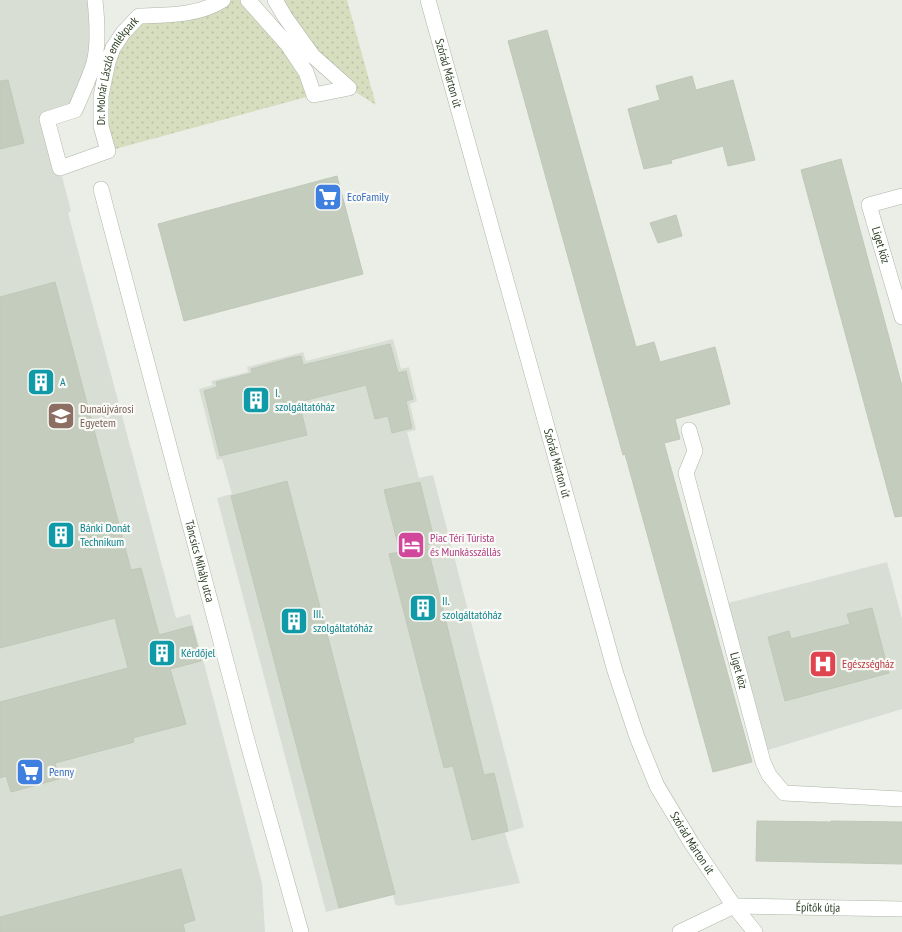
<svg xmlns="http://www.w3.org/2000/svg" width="902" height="932" viewBox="0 0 902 932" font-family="'PT Sans Narrow',sans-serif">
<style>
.built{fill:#d9ded4}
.grass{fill:url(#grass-dots)}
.building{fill:#c4ccbe;stroke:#bfc8b8}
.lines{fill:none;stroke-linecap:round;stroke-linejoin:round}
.pedestrian-casing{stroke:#aeb6a8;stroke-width:16}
.minor-casing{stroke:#aeb6a8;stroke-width:16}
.tertiary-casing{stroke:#aeb6a8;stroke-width:16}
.pedestrian{stroke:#fff;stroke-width:15}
.minor{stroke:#fff;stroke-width:15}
.tertiary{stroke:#fff;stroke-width:15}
.labels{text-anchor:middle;stroke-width:4.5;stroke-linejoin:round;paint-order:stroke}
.street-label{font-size:12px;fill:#2d4025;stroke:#f9faf6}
.shop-label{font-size:12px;fill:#366cbe;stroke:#f9faf6;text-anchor:start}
.culture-label{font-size:12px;fill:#0d838f;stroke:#f9faf6;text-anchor:start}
.education-label{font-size:12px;fill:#785e54;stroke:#f9faf6;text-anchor:start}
.hotel-label{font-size:12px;fill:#b23c85;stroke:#f9faf6;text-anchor:start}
.health-label{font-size:12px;fill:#be3a42;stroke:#f9faf6;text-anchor:start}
</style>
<defs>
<pattern id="grass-dots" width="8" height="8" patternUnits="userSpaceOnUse" patternTransform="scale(1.25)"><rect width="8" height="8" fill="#d7dec0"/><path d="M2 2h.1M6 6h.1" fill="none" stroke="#b9c0a5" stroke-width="1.8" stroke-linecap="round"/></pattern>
</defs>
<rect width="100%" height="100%" fill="#eaeee6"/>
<!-- built -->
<g class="built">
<path d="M0 0H95L96 40 75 110 47 119 71 211 68 213 176 618 190 614 205 667 262 883 265 932H0Z"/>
<path d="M393 339 401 369 409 367 417 401 410 404 416 430 407 432 419 478 433 475 524 827 505 833 520 883 398 906 395 904 393 894 326 912 217 498 232 494 222 459 217 460 199 389 213 385 211 381 248 372 247 367 303 352 306 361Z"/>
<path d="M887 562 902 619V709L768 750 728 603Z"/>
</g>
<!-- grass -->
<g class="grass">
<path d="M223 0H248L314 95 108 151V62L139 16Z"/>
<path d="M275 0H347L376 105 349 88Z"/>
</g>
<!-- building -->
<g class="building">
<path d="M547 30 636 347 654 342 660 362 715 347 730 404 675 419 680 439 664 443 752 762 713 772 625 454 623 455 508 41Z"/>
<path d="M692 76 696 90 733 80 755 160 728 166 723 146 671 160 672 163 644 169 628 109 660 100 656 86Z"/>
<path d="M8 80 24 143 0 149V81Z"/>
<path d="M841 159 902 386V516L895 517 801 170Z"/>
<path d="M337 176 363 274 184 321 158 224Z"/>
<path d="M676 215 682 236 658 243 650 223Z"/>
<path d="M55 282 131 570 141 568 159 635 192 626 201 661 170 669 186 724 133 738 134 742 55 763 59 779 11 792 6 776 0 778V702L128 668 115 618 0 648V297Z"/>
<path d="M390 344 398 373 406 371 410 388 413 399 406 401 412 428 392 433 388 416 375 419 366 385 299 402 307 435 220 456 204 391 217 387 216 382 252 373 251 369 290 358 301 356 303 365Z"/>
<path d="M287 481 395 894 339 908 231 496Z"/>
<path d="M420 482 435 543 427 545 484 775 494 773 508 831 472 840 453 766 444 768 389 554 400 552 384 490Z"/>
<path d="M872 608 889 673 785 701 768 637 789 631 791 639 850 624 847 614Z"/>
<path d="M757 821 832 822 831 821 902 822V864L756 861Z"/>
<path d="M181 869 195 920 183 924 185 932H0V917Z"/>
</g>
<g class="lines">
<!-- pedestrian casing -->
<g class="pedestrian-casing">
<g id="pedestrian">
<path id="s1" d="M95 0C97 19 99 44 94 63 89 79 82 94 75 110L47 119 60 168 108 151 101 126V96L108 62 113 48 123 33 139 16C168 15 198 16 223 0"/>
<path d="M248 0 288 45 306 72 314 95 349 88 313 56 285 17 275 0"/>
</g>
</g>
<!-- minor casing -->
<g class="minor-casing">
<g id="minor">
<path id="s2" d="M101 189 248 744 301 932"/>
<path id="s3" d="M902 196 869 205 902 317"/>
<path id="s4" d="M689 430 695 451 686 473 763 762 769 775 784 793 902 799"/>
<path id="s5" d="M680 932 734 906 902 909"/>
</g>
</g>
<!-- tertiary casing -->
<g class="tertiary-casing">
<g id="tertiary">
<path id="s6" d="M428 0 615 671 637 737 657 786 692 844 734 906 755 932"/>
</g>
</g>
<!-- pedestrian -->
<use href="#pedestrian" class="pedestrian"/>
<!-- minor -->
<use href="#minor" class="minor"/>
<!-- tertiary -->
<use href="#tertiary" class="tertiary"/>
</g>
<!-- icons -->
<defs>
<g id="supermarket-square" transform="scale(1.4375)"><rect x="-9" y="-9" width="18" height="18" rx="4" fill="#3f7fe0" stroke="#f9faf6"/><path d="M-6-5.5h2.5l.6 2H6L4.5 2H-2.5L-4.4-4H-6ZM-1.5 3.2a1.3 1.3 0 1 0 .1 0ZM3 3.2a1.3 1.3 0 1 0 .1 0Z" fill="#fff"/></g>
<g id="building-square" transform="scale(1.4375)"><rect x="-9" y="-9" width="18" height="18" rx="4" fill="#0f9aa8" stroke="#f9faf6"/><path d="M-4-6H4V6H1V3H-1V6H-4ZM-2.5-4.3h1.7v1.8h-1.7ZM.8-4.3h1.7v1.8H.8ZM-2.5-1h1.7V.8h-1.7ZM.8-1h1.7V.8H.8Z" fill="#fff"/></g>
<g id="university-square" transform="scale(1.4375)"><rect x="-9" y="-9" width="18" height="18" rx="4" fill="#8d6e63" stroke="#f9faf6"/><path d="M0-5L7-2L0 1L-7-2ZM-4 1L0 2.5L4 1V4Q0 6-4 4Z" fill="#fff"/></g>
<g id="hotel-square" transform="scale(1.4375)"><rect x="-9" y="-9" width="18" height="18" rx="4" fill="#d1479c" stroke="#f9faf6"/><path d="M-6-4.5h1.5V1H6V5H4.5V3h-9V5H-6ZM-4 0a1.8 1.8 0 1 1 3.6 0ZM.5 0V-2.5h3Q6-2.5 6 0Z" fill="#fff"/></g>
<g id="hospital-square" transform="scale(1.4375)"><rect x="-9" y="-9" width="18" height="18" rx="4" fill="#e0444e" stroke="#f9faf6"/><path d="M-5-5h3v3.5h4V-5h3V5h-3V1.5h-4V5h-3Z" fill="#fff"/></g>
</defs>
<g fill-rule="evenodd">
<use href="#supermarket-square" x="328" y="197"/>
<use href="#building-square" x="41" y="382"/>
<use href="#building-square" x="256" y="400"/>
<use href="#university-square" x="61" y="416"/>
<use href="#building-square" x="61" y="535"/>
<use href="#hotel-square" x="411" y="545"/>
<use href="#building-square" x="423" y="608"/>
<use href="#building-square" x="294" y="621"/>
<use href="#building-square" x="162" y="653"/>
<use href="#hospital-square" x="823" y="664"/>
<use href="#supermarket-square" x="30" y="772"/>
</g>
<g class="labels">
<!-- street labels -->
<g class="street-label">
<text dy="4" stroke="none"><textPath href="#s6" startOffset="76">Szórád Márton út</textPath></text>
<text dy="4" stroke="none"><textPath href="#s1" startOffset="330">Dr. Molnár László emlékpark</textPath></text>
<text dy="4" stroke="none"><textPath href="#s3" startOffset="76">Liget köz</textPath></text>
<text dy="4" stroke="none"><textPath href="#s6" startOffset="481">Szórád Márton út</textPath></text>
<text dy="4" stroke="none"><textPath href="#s2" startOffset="385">Táncsics Mihály utca</textPath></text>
<text dy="4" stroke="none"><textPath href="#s4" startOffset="250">Liget köz</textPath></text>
<text dy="4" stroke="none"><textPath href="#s6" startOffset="886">Szórád Márton út</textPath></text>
<text dy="4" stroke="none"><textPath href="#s5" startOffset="144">Építők útja</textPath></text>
</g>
<!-- shop labels -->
<g class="shop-label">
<text x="347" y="201">EcoFamily</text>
<text x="49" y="776">Penny</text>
</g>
<!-- culture labels -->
<g class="culture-label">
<text x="60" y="386">A</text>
<text x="275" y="397">I.<tspan x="275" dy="14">szolgáltatóház</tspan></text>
<text x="80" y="532">Bánki Donát<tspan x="80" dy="14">Technikum</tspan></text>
<text x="442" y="605">II.<tspan x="442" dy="14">szolgáltatóház</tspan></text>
<text x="313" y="618">III.<tspan x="313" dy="14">szolgáltatóház</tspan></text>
<text x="181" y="657">Kérdőjel</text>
</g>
<!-- education labels -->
<g class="education-label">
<text x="80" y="413">Dunaújvárosi<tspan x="80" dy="14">Egyetem</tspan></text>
</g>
<!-- hotel labels -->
<g class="hotel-label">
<text x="430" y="542">Piac Téri Túrista<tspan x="430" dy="14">és Munkásszállás</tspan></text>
</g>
<!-- health labels -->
<g class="health-label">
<text x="842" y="668">Egészségház</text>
</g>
</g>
</svg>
